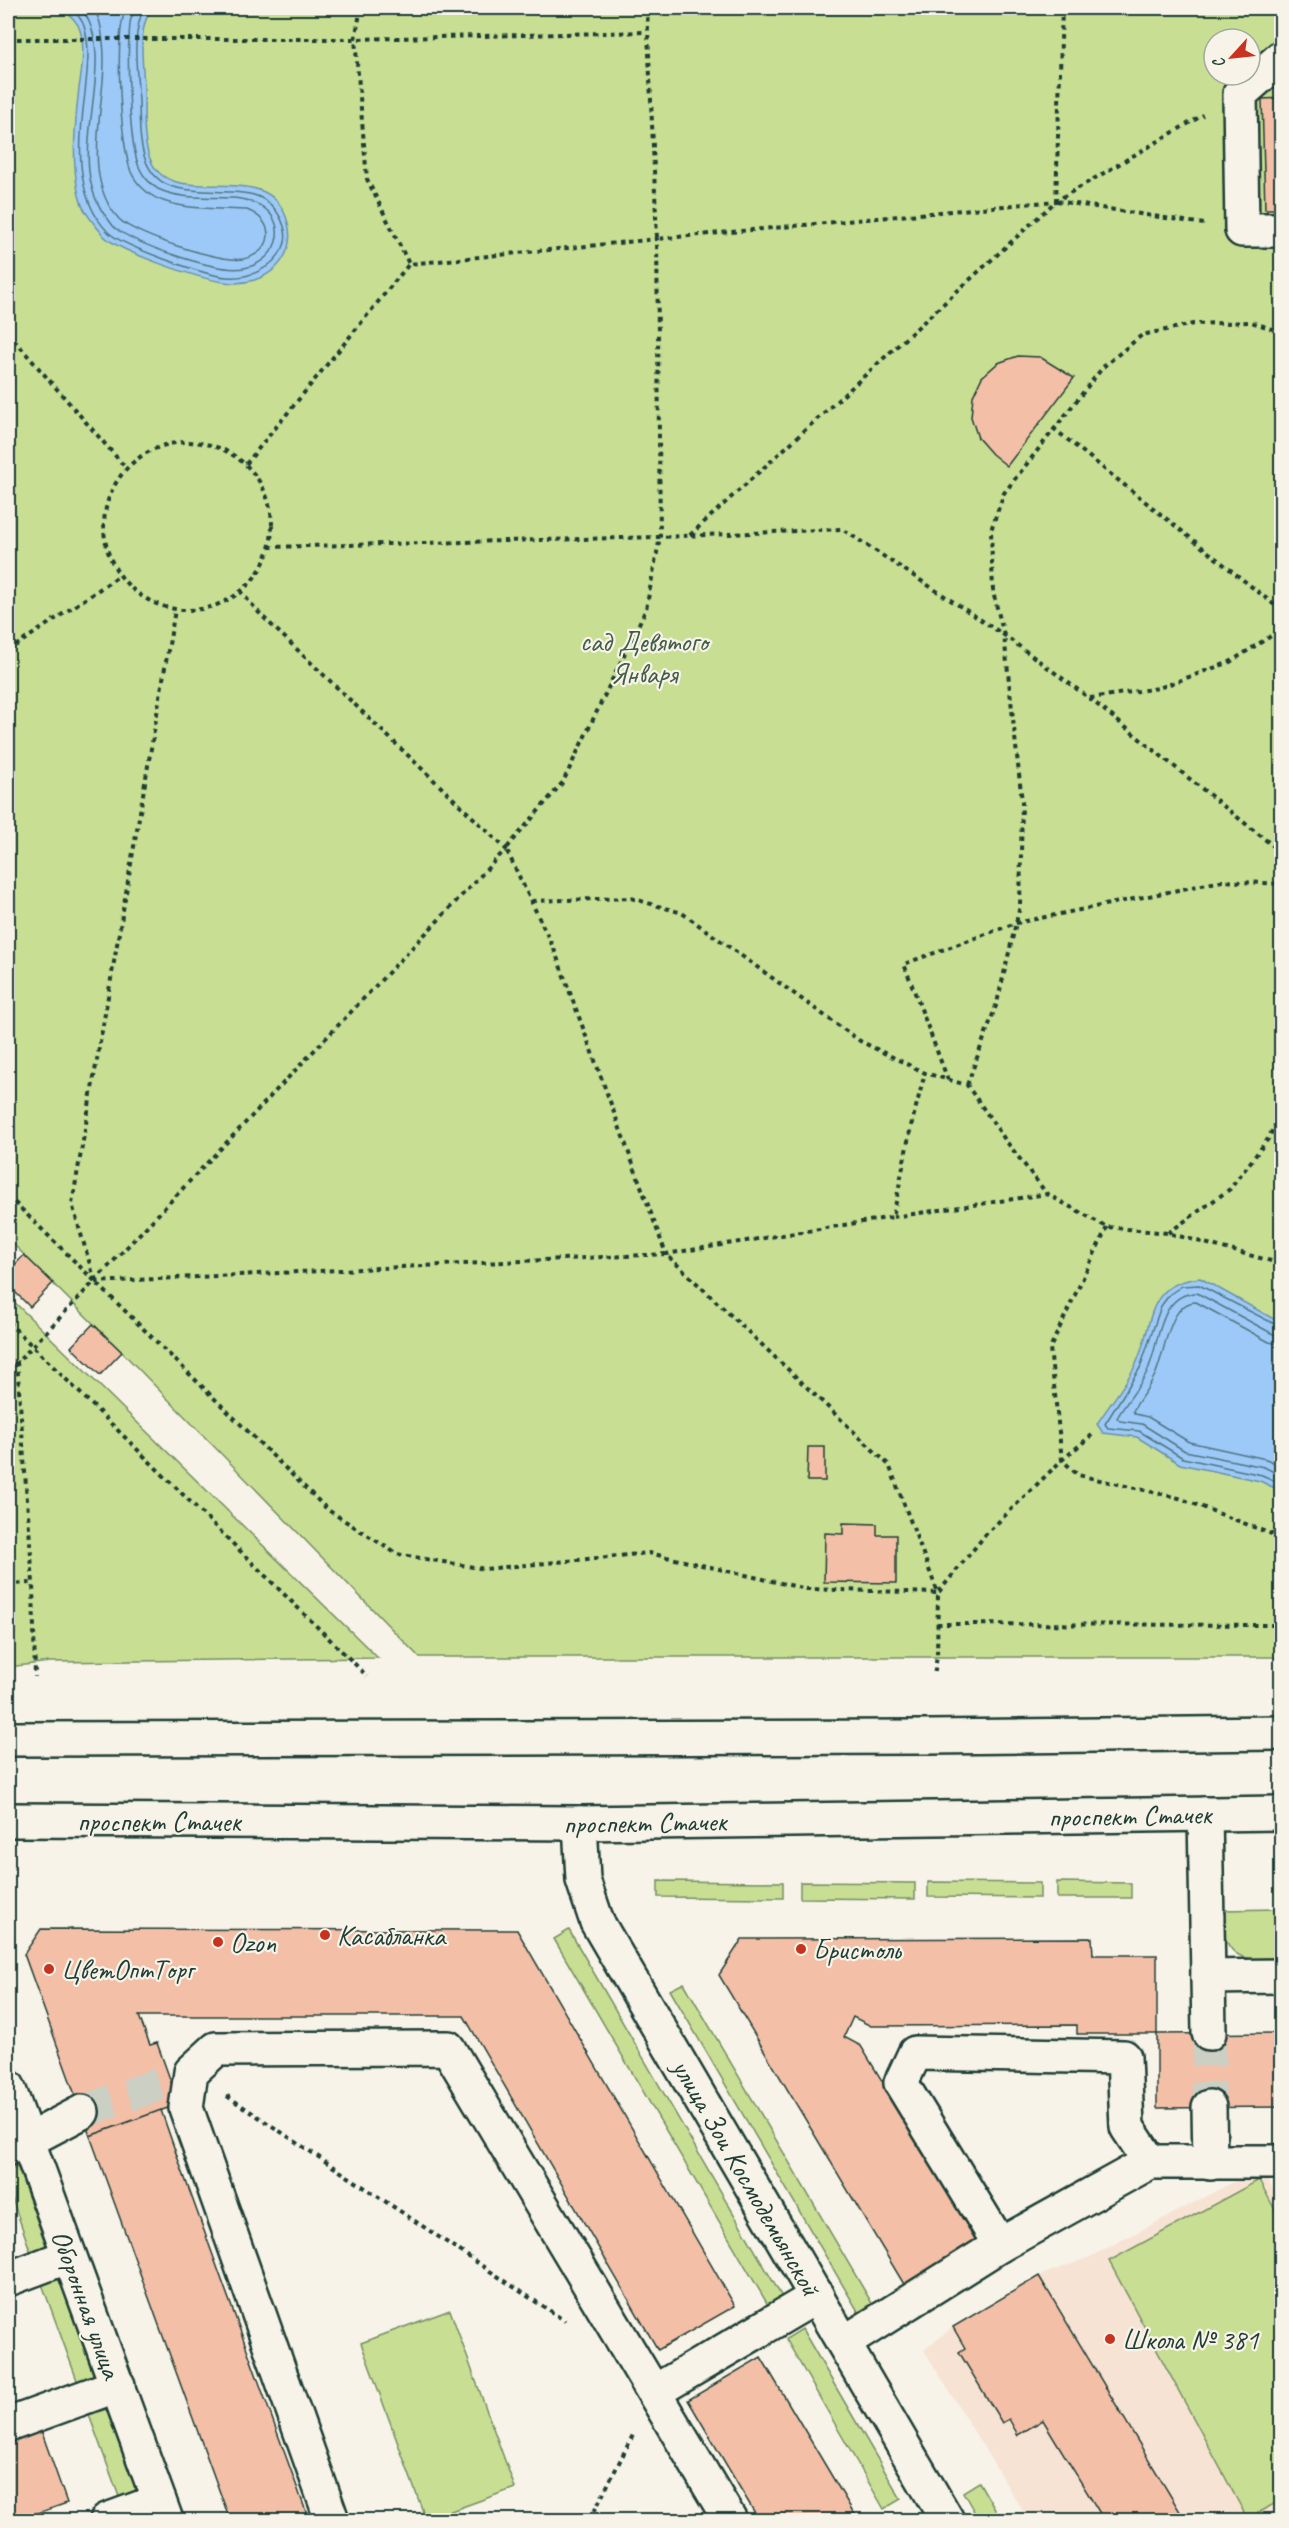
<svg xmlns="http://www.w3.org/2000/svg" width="1289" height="2528" viewBox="0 0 1289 2528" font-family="Caveat,sans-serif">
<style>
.built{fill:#f6e3d4}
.green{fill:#c8de93;stroke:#748e64;stroke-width:1.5;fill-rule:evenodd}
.water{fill:#9cc9f7;stroke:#6a91a9;stroke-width:1.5}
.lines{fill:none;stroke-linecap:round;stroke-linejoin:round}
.shore{stroke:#517582;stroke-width:1.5}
.building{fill:#f4bfa7;stroke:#1f3d34;stroke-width:1.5}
.minor-tunnel{stroke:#cccfc4;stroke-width:33;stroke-dasharray:33 16;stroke-linecap:butt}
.minor-casing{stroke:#1f3d34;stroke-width:38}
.major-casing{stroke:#1f3d34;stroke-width:38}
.path{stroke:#1f3d34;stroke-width:4;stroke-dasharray:4.5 4.5;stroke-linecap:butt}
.minor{stroke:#f7f3e8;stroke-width:33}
.major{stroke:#f7f3e8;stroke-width:33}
.poi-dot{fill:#c8321e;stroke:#f7f3e8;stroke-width:2}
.labels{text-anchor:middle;stroke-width:4.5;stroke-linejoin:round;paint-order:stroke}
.park-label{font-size:28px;fill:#415d47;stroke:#f7f3e8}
.street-label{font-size:28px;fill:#1f3d34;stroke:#f7f3e8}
.poi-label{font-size:28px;fill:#1f3d34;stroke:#f7f3e8;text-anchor:start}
</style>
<rect width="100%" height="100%" fill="#f7f3e8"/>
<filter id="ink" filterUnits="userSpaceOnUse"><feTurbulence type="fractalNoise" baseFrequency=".0167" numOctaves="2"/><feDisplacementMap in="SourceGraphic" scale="12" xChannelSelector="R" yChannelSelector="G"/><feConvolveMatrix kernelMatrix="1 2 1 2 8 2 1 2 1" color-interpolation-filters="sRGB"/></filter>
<g filter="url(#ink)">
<!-- built -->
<path class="built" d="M1260 2168 1281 2203V2520H1028L924 2350 953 2327 1039 2276 1090 2257Z"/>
<!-- green -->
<g class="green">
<path d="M8 8H1281V1657H419L122 1352 8 1239ZM1214 39H1250V75H1214Z"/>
<path d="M8 1296 378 1658 50 1662 8 1667Z"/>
<path d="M658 1881 783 1882V1898L658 1897Z"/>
<path d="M800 1882 915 1883V1899L800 1898Z"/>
<path d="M928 1882 1040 1883V1898L928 1897Z"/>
<path d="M1057 1882 1131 1883V1898H1057Z"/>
<path d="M1281 1909V1961C1239 1961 1222 1957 1222 1910Z"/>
<path d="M569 1930 782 2297 768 2305 554 1939Z"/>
<path d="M684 1983 873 2305 859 2313 670 1990Z"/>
<path d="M17 2166 47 2248 31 2253 8 2187V2169Z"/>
<path d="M1259 2180 1281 2221 1282 2500 1247 2518 1109 2261Z"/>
<path d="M59 2278 94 2377 78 2383 42 2284Z"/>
<path d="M450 2310 515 2488 426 2520 361 2343Z"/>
<path d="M802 2329 901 2499 884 2509 786 2339Z"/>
<path d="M106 2409 138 2496 121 2502 89 2415Z"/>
<path d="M979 2482 1001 2520H979L963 2492Z"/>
</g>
<!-- water -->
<g class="water">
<path d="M64 8H152C137 28 143 62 144 87 145 110 141 142 152 163 174 208 260 161 284 212 304 255 267 289 224 282 200 279 116 251 103 235 96 226 86 215 82 205 70 172 75 123 79 88 82 71 86 41 78 25 74 19 68 13 64 8Z"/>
<path d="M1200 1278 1281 1323V1491L1260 1481 1180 1464 1137 1437 1103 1433 1097 1424C1109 1405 1125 1386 1135 1366 1155 1326 1142 1284 1200 1278Z"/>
</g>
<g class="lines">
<!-- shore -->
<g class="shore">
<path d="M71 8C76 13 82 19 84 26 91 48 87 71 85 93 79 139 73 196 108 232 122 246 204 275 226 277 249 279 272 269 283 248 290 235 282 217 273 207 261 194 248 193 231 192 214 191 194 192 177 188 137 179 140 134 139 101 137 71 131 35 144 8"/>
<path d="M81 8C122 61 62 154 104 214 108 218 111 224 115 228 138 245 216 273 244 268 282 261 291 215 252 202 224 192 190 204 158 189 151 185 143 176 140 169 128 145 127 53 130 24 130 18 134 13 136 8"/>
<path d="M92 8C101 18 101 28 103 42 110 96 77 174 119 219 134 235 222 263 243 259 275 252 276 221 247 210 219 208 171 211 148 193 142 188 134 179 131 172 120 144 114 34 126 8"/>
<path d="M1282 1328 1199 1285 1182 1286 1170 1294 1161 1306 1140 1368 1105 1424 1108 1428 1139 1431 1183 1458 1262 1475 1282 1484"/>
<path d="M1282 1336 1273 1334 1197 1293C1158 1293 1160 1344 1147 1372 1139 1388 1126 1402 1117 1418L1120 1421 1142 1424 1185 1451 1264 1467 1282 1476"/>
<path d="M1282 1345 1269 1342 1196 1302C1168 1302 1165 1355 1155 1375 1149 1388 1139 1399 1133 1411L1135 1414 1148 1417 1189 1442 1266 1459 1282 1466"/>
</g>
</g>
<!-- building -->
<g class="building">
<path d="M1282 98V209H1265L1262 99Z"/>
<path d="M1018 356 1040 357 1074 378 1007 466 992 454 978 438 971 417 973 396 982 377 998 363Z"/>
<path d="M24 1255 53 1283 30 1307 8 1285V1272Z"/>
<path d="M93 1324 122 1352 100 1375 71 1347Z"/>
<path d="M808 1447H825V1481H807Z"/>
<path d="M843 1523 877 1524V1535H896V1583L824 1582 825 1533 843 1534Z"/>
<path d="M41 1929 517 1930 735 2306 658 2350 464 2016H139L150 2045 157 2043 179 2104 90 2136 24 1954Z"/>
<path d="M1092 1938 1093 1955H1157V2034H1077V2025L871 2026 853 2017 844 2037 861 2046 979 2241 905 2286 719 1975 742 1939Z"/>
<path d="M1282 2033V2107L1157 2108V2034Z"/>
<path d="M161 2110 178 2159 309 2520H230L90 2136Z"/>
<path d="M1039 2276 1185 2520H1104L1043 2420 1018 2435 1009 2419 1002 2423 959 2352 965 2348 953 2327Z"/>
<path d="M761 2357 858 2520H759L688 2400Z"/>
<path d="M41 2430 67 2503 18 2520H8V2441Z"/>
</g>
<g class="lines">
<!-- minor-tunnel -->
<g class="minor-tunnel">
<path d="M1209 2033V2107"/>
<path d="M82 2112 170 2080"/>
</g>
<!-- minor casing -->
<g class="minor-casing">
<g id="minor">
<path d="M1282 57 1240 94 1242 230H1282"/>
<path d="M1205 1814 1209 2033"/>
<path d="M580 1823 583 1880 597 1922 947 2520"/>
<path d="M1208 1977 1282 1976"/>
<path d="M8 2087 166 2520"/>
<path d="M1209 2107 1210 2163"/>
<path d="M8 2148 27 2141 82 2112"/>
<path d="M1000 2245 1150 2162"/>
<path d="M8 2279 69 2256"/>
<path d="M844 2343 1000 2245 901 2083 915 2053 1124 2057 1127 2127 1150 2162H1282"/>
<path d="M654 2392 817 2296"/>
<path d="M8 2425 118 2385"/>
<path d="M107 2520 159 2501"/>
<path d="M332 2520 186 2108 191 2072 216 2049 448 2048 730 2520"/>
</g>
</g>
<!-- major casing -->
<g class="major-casing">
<g id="major">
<path d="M8 1739 928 1737 1282 1733"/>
<path d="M8 1820 580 1823 1282 1813"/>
</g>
</g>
<!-- path -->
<g class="path">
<path d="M361 8 355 39 367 179 409 264 657 239 660 537 646 609 563 782 506 849 554 949 666 1254 893 1217 911 1126 925 1073"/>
<path d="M647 8 657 239 1056 201 1203 115"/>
<path d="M8 39H355L647 32"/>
<path d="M1057 201 1204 224"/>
<path d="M8 333 126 468"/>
<path d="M1053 428 1282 611"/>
<circle cx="188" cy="526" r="84"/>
<path d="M246 464 409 264"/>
<path d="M690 535 1056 201 1062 8"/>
<path d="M269 547 660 537 842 529 1004 635 1089 698 1282 853"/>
<path d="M8 651 119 576"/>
<path d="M1090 698 1159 688 1230 662 1282 629"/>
<path d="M532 901 631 898 682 913 860 1041 925 1073 967 1085 1006 1141 1047 1194 1107 1227 1168 1233 1282 1264"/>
<path d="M948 1080 904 964 1016 923 1222 881 1282 884"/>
<path d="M967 1085 997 1003 1020 906 1022 802 1004 635 993 592 991 530 1004 493 1103 367 1142 335 1193 324 1251 322 1282 332"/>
<path d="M8 1196 328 1510 397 1554 485 1569 649 1553 807 1589 938 1593 937 1656 934 1676"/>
<path d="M893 1217 1047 1194"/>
<path d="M1107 1227 1050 1348 1062 1460 1078 1475 1179 1498 1282 1538"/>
<path d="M1168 1233 1230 1189 1268 1139 1282 1111"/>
<path d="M95 1281 72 1204 175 610"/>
<path d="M95 1282 666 1254 889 1465 938 1593 986 1534 1062 1460 1092 1435"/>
<path d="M8 1322 367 1676"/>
<path d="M8 1360 17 1362 33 1583 35 1677"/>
<path d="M8 1372 506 849 261 615 241 592"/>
<path d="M8 1584 33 1583"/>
<path d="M937 1624 1282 1625"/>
<path d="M227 2096 565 2321"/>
<path d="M590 2520 634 2433"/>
</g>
<!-- minor -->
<use href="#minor" class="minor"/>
<!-- major -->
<use href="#major" class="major"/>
</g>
</g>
<!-- markers -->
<g class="poi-dot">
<circle cx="325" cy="1935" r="6"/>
<circle cx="218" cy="1942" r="6"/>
<circle cx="801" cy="1949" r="6"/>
<circle cx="49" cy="1969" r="6"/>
<circle cx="1110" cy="2339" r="6"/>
</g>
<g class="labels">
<!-- park labels -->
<g class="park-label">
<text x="644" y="651">сад Девятого<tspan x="644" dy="32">Января</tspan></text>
</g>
<!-- street labels -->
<g class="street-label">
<text transform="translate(1130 1815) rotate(-1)" y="10">проспект Стачек</text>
<text x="159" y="1831">проспект Стачек</text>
<text transform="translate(645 1822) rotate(-1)" y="10">проспект Стачек</text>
<text transform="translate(747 2177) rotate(60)" y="10">улица Зои Космодемьянской</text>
<text transform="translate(87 2304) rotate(70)" y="10">Оборонная улица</text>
</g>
<!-- poi labels -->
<g class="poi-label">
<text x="337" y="1945">Касабланка</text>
<text x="230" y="1952">Ozon</text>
<text x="813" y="1959">Бристоль</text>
<text x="61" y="1979">ЦветОптТорг</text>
<text x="1122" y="2349">Школа № 381</text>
</g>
</g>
<!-- margin -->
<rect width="1289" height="2528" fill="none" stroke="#f7f3e8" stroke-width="30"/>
<rect x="15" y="15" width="1259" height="2498" fill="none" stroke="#1f3d34" stroke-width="2" filter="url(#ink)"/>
<!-- north arrow -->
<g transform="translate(1232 57) rotate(243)"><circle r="28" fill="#f7f3e8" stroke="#a1aaa0" stroke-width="1.5"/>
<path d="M0-4.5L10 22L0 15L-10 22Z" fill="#c8321e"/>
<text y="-9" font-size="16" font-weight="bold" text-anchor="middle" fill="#1f3d34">С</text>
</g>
</svg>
